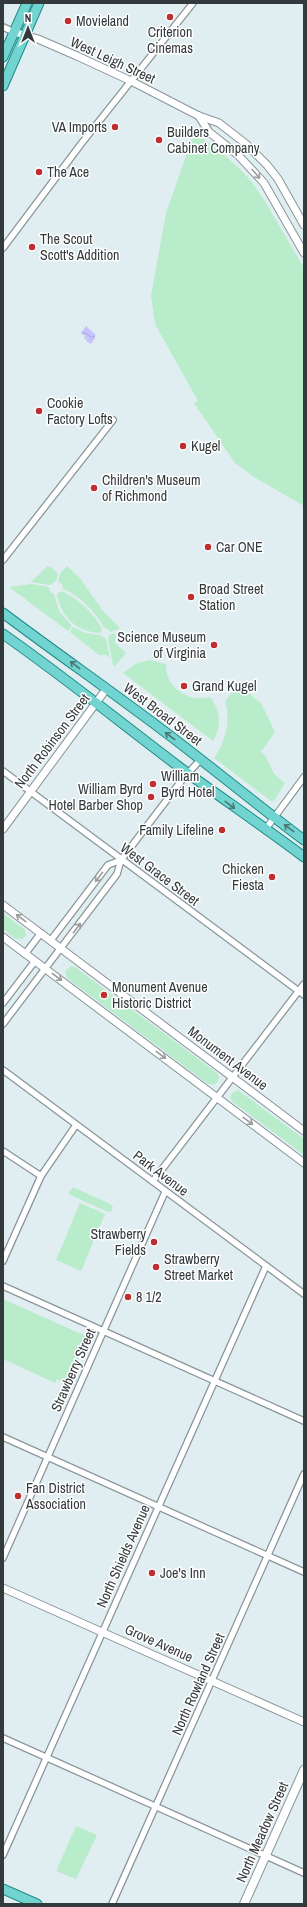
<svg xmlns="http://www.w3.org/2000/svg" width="307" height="1907" viewBox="0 0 307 1907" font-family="'Archivo Narrow',sans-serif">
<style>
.green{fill:#b9eccb}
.water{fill:url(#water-waves)}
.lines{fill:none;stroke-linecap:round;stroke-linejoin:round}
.minor-casing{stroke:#89959a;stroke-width:8}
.tertiary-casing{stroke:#89959a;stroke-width:9}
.secondary-casing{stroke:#89959a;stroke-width:10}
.primary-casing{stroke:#1f8c87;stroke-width:11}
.minor{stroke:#fff;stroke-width:5.5}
.tertiary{stroke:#fff;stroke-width:7}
.secondary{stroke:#fff;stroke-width:8}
.primary{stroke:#72d4d0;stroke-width:9}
.oneway{stroke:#9a9c9d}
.oneway2{stroke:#4d7777}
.poi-dot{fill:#be2e31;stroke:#fff;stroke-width:1.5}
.labels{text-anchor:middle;stroke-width:3;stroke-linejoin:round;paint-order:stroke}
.poi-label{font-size:14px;fill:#34393b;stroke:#fff;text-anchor:start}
.street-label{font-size:14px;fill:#34393b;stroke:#fff}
</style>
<defs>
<pattern id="water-waves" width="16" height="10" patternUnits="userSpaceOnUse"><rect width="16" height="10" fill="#c6c3fd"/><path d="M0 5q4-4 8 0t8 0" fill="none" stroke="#aba8da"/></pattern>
</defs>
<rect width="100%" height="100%" fill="#e0eef2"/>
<!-- green -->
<g class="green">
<path d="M194 133 214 146 240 169 251 181 263 198 304 268V506L254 477 235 463 194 403 198 401 155 324 151 296 166 213Z"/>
<path d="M47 566 51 567 58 574 56 581 50 585 30 582C34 580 45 569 47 566Z"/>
<path d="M67 566 79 577 103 611 120 628 119 629 110 632 108 629 104 628C95 611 81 597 63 589L62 584 58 581 61 572Z"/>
<path d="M32 584 49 587 50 592 54 594 59 611 72 626 68 631 9 587Z"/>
<path d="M62 591C79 600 93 612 102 629L100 633C77 632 61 617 57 594Z"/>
<path d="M73 627 85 633 100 635 106 639 110 658 106 655H99L70 632Z"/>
<path d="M116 633 115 643 126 653 115 666 113 665 108 638 111 634Z"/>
<path d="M149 660 166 664C165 688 189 703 210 697 221 711 222 726 213 741L123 673 135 664Z"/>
<path d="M238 685 261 703 275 732 261 752 265 755 274 774 285 783 274 801H271L214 758C226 740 231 722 225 701Z"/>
<path d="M3 913 25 930 26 935 23 939H16L3 929Z"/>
<path d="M71 966 75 967 217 1073 219 1077 218 1082 213 1085 208 1084 67 978 65 971Z"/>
<path d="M238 1090 304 1139V1155L233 1102 230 1098 232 1093Z"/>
<path d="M73 1187 110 1204 113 1207 112 1211 108 1212 68 1194Z"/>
<path d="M80 1203 105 1214 81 1271 56 1260Z"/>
<path d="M3 1299 88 1337 67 1384 57 1379 55 1383 3 1359Z"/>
<path d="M76 1826 97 1835 76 1879 56 1871Z"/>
</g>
<!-- water -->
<path class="water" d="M86 326 95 334V338L91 344 86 341 89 337 86 340 84 338 85 336 81 333Z"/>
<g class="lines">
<!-- minor casing -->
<g class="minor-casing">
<g id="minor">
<path d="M3 27 14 32"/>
<path d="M3 248 81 144 193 3"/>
<path d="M3 560 113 420"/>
<path d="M3 771 304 995"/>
<path d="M265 830 304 777"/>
<path d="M51 940 108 865 121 860"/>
<path d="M25 954 41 933"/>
<path d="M3 1003 35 961"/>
<path d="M3 1024 117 874 121 860 182 780 200 760"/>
<path d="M3 1070 304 1294"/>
<path d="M3 1151 41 1176"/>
<path d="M153 1181 304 984"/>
<path d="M3 1261 41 1176 76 1125"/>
<path d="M3 1286 304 1421"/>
<path d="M3 1437 304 1572"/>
<path d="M3 1558 165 1192"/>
<path d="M3 1738 304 1873"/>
<path d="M3 1855 266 1266"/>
<path d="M112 1904 304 1474"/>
</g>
</g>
<!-- tertiary casing -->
<g class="tertiary-casing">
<g id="tertiary">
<path d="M14 32 38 39 77 56 131 81 199 116 219 123 246 144 267 165 278 179 304 225"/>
<path d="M199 116 209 132 238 155 264 183 304 253"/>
<path d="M3 829 107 688"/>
<path d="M3 905 304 1131"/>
<path d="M3 937 304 1163"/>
<path d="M3 1588 304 1722"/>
</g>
</g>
<!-- secondary casing -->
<g class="secondary-casing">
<path id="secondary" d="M244 1904 304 1770"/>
</g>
<!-- primary casing -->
<g class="primary-casing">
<g id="primary">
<path d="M3 57 27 3"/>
<path d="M3 86 39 3"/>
<path d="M3 613C64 659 127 702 186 748 226 779 264 810 304 840"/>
<path d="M3 634C63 676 120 722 178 766 220 797 263 826 304 857"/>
<path d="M3 1889 37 1904"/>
</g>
</g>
<!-- minor -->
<use href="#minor" class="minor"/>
<!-- tertiary -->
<use href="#tertiary" class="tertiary"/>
<!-- secondary -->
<use href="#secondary" class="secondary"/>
<!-- primary -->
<use href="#primary" class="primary"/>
</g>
<!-- one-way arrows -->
<defs><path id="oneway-shaft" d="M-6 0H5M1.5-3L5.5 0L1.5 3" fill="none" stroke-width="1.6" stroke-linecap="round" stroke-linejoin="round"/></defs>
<g class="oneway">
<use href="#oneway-shaft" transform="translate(256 174) rotate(50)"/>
<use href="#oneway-shaft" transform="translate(99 877) rotate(128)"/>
<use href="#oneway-shaft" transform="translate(21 918) rotate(-143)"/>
<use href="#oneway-shaft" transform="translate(77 928) rotate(-53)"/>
<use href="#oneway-shaft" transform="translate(57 977) rotate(37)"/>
<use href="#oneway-shaft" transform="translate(161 1055) rotate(37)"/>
<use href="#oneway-shaft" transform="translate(248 1121) rotate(37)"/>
</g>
<g class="oneway2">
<use href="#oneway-shaft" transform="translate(75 665) rotate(-143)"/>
<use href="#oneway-shaft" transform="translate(170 736) rotate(-143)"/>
<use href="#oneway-shaft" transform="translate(230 805) rotate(37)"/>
<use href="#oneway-shaft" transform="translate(289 828) rotate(-143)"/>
</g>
<!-- markers -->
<g class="poi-dot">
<circle cx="170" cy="17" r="4"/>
<circle cx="68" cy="21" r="4"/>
<circle cx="115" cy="127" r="4"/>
<circle cx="159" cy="140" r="4"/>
<circle cx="39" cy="172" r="4"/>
<circle cx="32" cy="247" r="4"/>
<circle cx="39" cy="411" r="4"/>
<circle cx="183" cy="446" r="4"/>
<circle cx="94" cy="488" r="4"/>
<circle cx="208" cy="547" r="4"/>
<circle cx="191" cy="597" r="4"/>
<circle cx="214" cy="645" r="4"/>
<circle cx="184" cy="686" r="4"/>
<circle cx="153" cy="784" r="4"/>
<circle cx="151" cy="797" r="4"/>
<circle cx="222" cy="830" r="4"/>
<circle cx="272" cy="877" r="4"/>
<circle cx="104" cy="995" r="4"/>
<circle cx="154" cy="1242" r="4"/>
<circle cx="156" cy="1267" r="4"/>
<circle cx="128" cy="1297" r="4"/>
<circle cx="18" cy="1496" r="4"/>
<circle cx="152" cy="1573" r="4"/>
</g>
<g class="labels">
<!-- poi labels -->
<g class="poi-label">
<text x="76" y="26">Movieland</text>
<text x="170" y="37" text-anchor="middle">Criterion<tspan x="170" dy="16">Cinemas</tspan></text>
<text x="107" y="132" text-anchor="end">VA Imports</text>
<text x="167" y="137">Builders<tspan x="167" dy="16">Cabinet Company</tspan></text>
<text x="47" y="177">The Ace</text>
<text x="40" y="244">The Scout<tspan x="40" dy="16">Scott's Addition</tspan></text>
<text x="47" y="408">Cookie<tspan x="47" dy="16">Factory Lofts</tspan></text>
<text x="191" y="451">Kugel</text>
<text x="102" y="485">Children's Museum<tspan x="102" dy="16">of Richmond</tspan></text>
<text x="216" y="552">Car ONE</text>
<text x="199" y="594">Broad Street<tspan x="199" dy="16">Station</tspan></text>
<text x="206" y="642" text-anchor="end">Science Museum<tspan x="206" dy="16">of Virginia</tspan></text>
<text x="192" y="691">Grand Kugel</text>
<text x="161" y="781">William<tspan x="161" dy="16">Byrd Hotel</tspan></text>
<text x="143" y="794" text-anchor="end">William Byrd<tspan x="143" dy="16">Hotel Barber Shop</tspan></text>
<text x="214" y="835" text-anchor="end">Family Lifeline</text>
<text x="264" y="874" text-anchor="end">Chicken<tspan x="264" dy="16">Fiesta</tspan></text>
<text x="112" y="992">Monument Avenue<tspan x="112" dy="16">Historic District</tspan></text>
<text x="146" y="1239" text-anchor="end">Strawberry<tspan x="146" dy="16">Fields</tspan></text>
<text x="164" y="1264">Strawberry<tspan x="164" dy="16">Street Market</tspan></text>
<text x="136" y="1302">8 1/2</text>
<text x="26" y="1493">Fan District<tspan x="26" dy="16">Association</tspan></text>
<text x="160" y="1578">Joe's Inn</text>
</g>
<!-- street labels -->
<g class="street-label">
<text transform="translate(113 60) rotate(25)" y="5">West Leigh Street</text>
<text transform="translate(163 714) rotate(37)" y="5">West Broad Street</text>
<text transform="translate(52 741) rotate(-53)" y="5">North Robinson Street</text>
<text transform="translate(160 874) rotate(37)" y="5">West Grace Street</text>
<text transform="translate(228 1058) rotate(37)" y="5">Monument Avenue</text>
<text transform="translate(161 1173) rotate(37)" y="5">Park Avenue</text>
<text transform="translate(73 1370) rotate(-66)" y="5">Strawberry Street</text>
<text transform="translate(123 1556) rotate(-66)" y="5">North Shields Avenue</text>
<text transform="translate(159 1643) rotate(24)" y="5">Grove Avenue</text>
<text transform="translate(198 1684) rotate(-66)" y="5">North Rowland Street</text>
<text transform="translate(262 1832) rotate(-66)" y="5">North Meadow Street</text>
</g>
</g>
<!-- border -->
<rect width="307" height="1907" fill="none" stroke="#34393b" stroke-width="8"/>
<!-- north arrow -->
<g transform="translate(28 28)" stroke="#ffffff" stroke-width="3" paint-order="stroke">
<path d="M0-3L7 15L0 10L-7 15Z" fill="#34393b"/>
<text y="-6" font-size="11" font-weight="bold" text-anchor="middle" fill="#34393b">N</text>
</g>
</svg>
